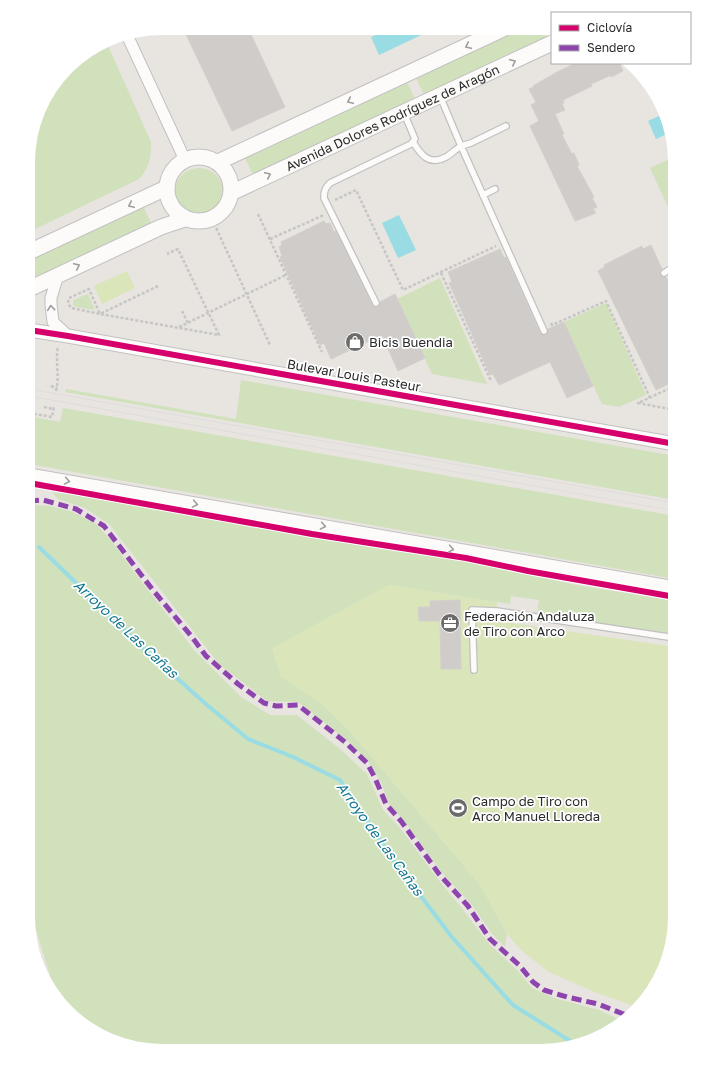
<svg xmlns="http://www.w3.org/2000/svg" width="703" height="1079" viewBox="0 0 703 1079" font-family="'Golos Text',sans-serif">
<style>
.green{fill:#d0e1bb}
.pitch{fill:#dae5ba}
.water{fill:#99dce4}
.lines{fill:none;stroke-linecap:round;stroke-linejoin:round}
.stream{stroke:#99dce4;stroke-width:4}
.building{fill:#cfccca;stroke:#d3d0cc}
.service-casing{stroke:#c2c1c1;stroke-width:8}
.minor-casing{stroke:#c2c1c1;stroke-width:13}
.tertiary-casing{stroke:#c2c1c1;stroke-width:15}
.secondary-casing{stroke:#c2c1c1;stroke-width:17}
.path{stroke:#c6c6c5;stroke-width:2.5;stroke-dasharray:3 2;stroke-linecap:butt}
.service{stroke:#fcfbfa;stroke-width:5.5}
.minor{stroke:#fcfbfa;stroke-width:11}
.tertiary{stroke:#fcfbfa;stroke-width:13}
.secondary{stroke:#fcfbfa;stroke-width:15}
.tram{stroke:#deddde;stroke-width:1}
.quiet{stroke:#8e44ad;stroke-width:5;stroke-dasharray:10 5;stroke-linecap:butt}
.cycleway-casing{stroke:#fff;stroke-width:8}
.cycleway{stroke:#d6006c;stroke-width:6}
.oneway{stroke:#9e9d9c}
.labels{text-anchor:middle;stroke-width:3.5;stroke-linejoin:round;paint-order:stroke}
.street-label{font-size:13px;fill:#2a2a2a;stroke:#fff}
.poi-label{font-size:13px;fill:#2a2a2a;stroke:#fff;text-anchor:start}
.water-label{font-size:14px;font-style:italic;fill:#167892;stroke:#fff}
</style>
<rect width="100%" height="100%" fill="#e8e4e0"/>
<!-- green -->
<g class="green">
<path d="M521 29H552V35L424 95 416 78Z"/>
<path d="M106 41 151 142C151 159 150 166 139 179L31 231 29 228V144L42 102 73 61Z"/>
<path d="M407 82 415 99 253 175 245 158Z"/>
<path d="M674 157 675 162V222L650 168Z"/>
<circle cx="199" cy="192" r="24"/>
<path d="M143 206 151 223 31 279H29V259Z"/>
<path d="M440 278 487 384 432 374 397 299Z"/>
<path d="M88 294 95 310 76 307 73 305V301L75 299Z"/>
<path d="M606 303 646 395 619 407 602 404 564 322Z"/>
<path d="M241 380 675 456V500L65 392 66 389 236 419Z"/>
<path d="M63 408 675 516V579L29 464V416L60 422Z"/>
<path d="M52 492 97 498 392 550 466 561 576 585 675 601V634L537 614 539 600 511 596 510 604 388 585 323 705 348 729 481 886 507 934 505 947 493 935 472 905 443 874 404 821 389 804 381 782 368 761 350 743 298 702 267 701 219 664 109 524 85 508 58 499Z"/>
<path d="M34 505 50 506 73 512 96 524 110 539 135 573 194 650 241 697 270 715H297L340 749 367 774 383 810 400 828 437 878 464 911 489 944 517 970 532 988 554 998 599 1010 620 1020 593 1041 542 1051 144 1050 80 1024 54 989 28 903 29 506Z"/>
</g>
<!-- pitch -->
<g class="pitch">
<path d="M127 271 135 288 102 304 94 286Z"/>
<path d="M388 585 497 602V621L675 647V926L665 968 648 999 637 1007 597 993 549 972 522 951 507 934 481 886 348 729 323 705 280 676 272 648Z"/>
</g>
<!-- water -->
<g class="water">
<path d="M389 29H431L432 30 379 55 371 37Z"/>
<path d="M665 113 669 133 656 139 648 121Z"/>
<path d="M399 215 416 250 398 258 382 223Z"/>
</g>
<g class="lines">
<!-- stream -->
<path class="stream" d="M39 547 141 646 207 705 248 739 293 757 340 780 392 858 451 936 513 1005 575 1044"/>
</g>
<!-- building -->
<g class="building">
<path d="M183 28H248L285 107 232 131Z"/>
<path d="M576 63H619L623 71 611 77V75L596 82 591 84 592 86 563 100 564 103 562 104 565 110 555 114 564 134 562 135 572 154 574 153 579 165 577 166 594 197 592 198 597 207 593 209 596 213 575 221 530 126 539 121 531 105 536 102 529 89 534 87 533 86 557 72Z"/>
<path d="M324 221 326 224 330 223 334 232 336 231 373 306 378 307 380 302 395 294 425 358 398 371 382 335 331 359 324 343 320 345 280 257 282 256 279 247 282 245 281 242Z"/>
<path d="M651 245 662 269 660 271V275L662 277H666L675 295V381L656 390 598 271 605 267 604 265 642 246 643 249Z"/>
<path d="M500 249 504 258 506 257 540 333 543 335H546L548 332V329L564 322 593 386 567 398 550 362 499 385 493 374 490 375 449 283 452 282 448 272Z"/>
<path d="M460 600 461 669H441L440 621H419L418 607H430V601Z"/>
</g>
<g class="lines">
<!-- service casing -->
<g class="service-casing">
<g id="service">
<path d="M440 96 461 146 471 143 506 126"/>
<path d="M413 142C421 155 429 166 446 157 451 154 456 149 461 146L544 331"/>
<path d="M483 195 495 189"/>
<path d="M664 273 670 269 675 279"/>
<path d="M376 303 324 198C324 191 325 188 330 183L411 144 415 139 404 113"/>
<path d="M474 670 472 610 497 611 675 638"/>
</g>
</g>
<!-- minor casing -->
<g class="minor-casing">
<g id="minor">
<path d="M127 35 185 160"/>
<path d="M58 275 51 298V304L53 322 68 336"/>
</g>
</g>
<!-- tertiary casing -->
<g class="tertiary-casing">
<g id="tertiary">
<path d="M29 330 68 336 675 444"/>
<path d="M29 475 675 588"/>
</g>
</g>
<!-- secondary casing -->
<g class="secondary-casing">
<g id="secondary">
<circle cx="199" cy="189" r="32"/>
<path d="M218 162 503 29"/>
<path id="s1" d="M233 192 552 43"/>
<path d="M29 252 166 188"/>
<path d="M29 289 161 227 185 219"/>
</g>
</g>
<!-- path -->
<g class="path">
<path d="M335 200 356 190 403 290 496 246"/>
<path d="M258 214 322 352"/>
<path d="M212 219 270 345"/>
<path d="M270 239 324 215"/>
<path d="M441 273 491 381"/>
<path d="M158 286 100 314 71 308 68 303 69 298 89 289 100 314 219 335 178 249 167 254"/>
<path d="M182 311 188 323"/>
<path d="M551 323 552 325 606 301 650 398"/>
<path d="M179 327 286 275"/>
<path d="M51 386 57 388"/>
<path d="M56 391C60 376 55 361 58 346"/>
<path d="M44 407 53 409"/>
<path d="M675 410 638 403 675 386"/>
<path d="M29 413 52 417 54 407"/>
</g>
<!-- service -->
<use href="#service" class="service"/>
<!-- minor -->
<use href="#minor" class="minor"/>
<!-- tertiary -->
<use href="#tertiary" class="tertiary"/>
<!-- secondary -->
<use href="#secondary" class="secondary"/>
<!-- tram -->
<g class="tram">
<path d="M29 389 675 503"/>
<path d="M29 396 675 511"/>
</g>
<!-- quiet -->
<g class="quiet">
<path d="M29 501 43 500 76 509 104 526 152 589 192 637 206 656 238 684 264 703 276 706 298 705 345 742 367 763 375 778 386 804 401 821 439 874 468 906 490 939 519 965 533 982 544 990 567 997 598 1004 626 1015"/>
<path d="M30 928 45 978"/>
</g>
<!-- cycleway casing -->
<g class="cycleway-casing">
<g id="cycleway">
<path d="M29 330 68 336 675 444"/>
<path d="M29 483 312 534 466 558 528 571 675 597"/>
</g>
</g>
<!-- cycleway -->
<use href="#cycleway" class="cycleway"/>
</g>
<!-- one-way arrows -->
<defs><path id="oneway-chevron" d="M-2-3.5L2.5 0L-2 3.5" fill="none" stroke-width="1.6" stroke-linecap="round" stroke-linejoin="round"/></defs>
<g class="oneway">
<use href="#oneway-chevron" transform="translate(468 46) rotate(155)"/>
<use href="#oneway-chevron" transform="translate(513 62) rotate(-25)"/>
<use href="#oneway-chevron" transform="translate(350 101) rotate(155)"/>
<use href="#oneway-chevron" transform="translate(268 175) rotate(-25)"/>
<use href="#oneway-chevron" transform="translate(131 205) rotate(155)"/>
<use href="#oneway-chevron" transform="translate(77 266) rotate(-25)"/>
<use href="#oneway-chevron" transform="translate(51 308) rotate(-96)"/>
<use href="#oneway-chevron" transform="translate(67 481) rotate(10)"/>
<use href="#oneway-chevron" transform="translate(195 504) rotate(10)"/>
<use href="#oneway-chevron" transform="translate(323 526) rotate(10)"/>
<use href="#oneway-chevron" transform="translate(451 549) rotate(10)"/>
</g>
<!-- icons -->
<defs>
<g id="shop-disc" transform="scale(1)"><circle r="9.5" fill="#6c6b6a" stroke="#fff"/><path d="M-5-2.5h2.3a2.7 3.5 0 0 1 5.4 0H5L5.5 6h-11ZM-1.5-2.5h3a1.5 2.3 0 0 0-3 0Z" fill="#fff"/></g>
<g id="office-disc" transform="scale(1)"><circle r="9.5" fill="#6c6b6a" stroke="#fff"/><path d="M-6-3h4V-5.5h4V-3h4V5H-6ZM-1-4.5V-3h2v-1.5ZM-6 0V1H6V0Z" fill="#fff"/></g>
<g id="stadium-disc" transform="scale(1)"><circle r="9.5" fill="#6c6b6a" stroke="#fff"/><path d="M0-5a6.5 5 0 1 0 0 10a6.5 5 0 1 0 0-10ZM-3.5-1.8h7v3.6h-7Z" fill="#fff"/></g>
</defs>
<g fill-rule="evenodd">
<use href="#shop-disc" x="355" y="342"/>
<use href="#office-disc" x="450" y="623"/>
<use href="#stadium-disc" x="458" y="808"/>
</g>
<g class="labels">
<!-- street labels -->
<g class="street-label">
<text dy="5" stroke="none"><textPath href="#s1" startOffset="176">Avenida Dolores Rodríguez de Aragón</textPath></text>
<text transform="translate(354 375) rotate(10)" y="5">Bulevar Louis Pasteur</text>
</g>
<!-- poi labels -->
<g class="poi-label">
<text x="369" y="347">Bicis Buendia</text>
<text x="464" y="621">Federación Andaluza<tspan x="464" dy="15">de Tiro con Arco</tspan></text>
<text x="472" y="806">Campo de Tiro con<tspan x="472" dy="15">Arco Manuel Lloreda</tspan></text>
</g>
<!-- water labels -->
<g class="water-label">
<text transform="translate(126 629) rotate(43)" y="5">Arroyo de Las Cañas</text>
<text transform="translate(380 839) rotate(54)" y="5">Arroyo de Las Cañas</text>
</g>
</g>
<!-- crop -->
<path d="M0 0H703V1079H0ZM162 35H541A127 127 0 0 1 668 162V917A127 127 0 0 1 541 1044H162A127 127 0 0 1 35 917V162A127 127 0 0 1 162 35Z" fill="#fff" fill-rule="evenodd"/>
<!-- legend -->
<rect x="551" y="12" width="140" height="52" fill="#ffffff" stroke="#aaaaaa"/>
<rect x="559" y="25" width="20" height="6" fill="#d6006c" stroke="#aaaaaa"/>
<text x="587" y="32" font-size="12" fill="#2a2a2a">Ciclovía</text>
<rect x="559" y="45" width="20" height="6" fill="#8e44ad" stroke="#aaaaaa"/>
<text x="587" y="52" font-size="12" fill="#2a2a2a">Sendero</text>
</svg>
